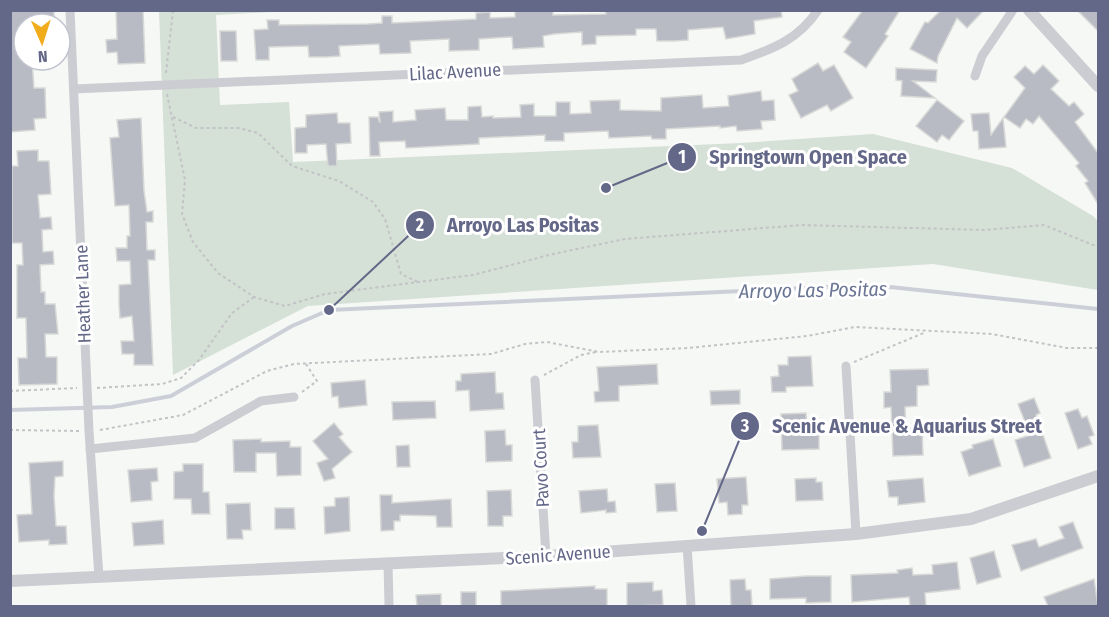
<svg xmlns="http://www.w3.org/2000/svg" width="1109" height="617" viewBox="0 0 1109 617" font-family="'Fira Sans Condensed',sans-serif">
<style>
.green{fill:#d5e0d6}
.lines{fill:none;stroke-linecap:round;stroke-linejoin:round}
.stream{stroke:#cccfd8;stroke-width:4}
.building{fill:#b8bbc4;stroke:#d8d9d7;stroke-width:1.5}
.path{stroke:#c2c3c6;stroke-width:2;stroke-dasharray:3 3;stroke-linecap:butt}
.minor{stroke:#cccdd2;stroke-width:9}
.tertiary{stroke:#cccdd2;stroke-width:12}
.labels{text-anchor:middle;stroke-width:6;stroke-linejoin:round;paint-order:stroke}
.street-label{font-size:18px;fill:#646888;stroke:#fff}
.water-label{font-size:20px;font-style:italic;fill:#6a7693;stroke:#fff}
.leader{fill:none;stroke:#646888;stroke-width:2}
.callout-dot{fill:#646888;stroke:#fff;stroke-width:2}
.mark-label{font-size:18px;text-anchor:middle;font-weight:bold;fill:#fff}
.callout-label{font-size:20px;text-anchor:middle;font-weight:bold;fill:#646888;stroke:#fff;stroke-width:6;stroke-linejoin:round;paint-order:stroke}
</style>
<rect width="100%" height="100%" fill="#f6f8f5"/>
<!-- green -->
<path class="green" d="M159 11H290L216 15 220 105 289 102 293 162 741 143 873 134 1012 168 1093 216 1098 221V290L933 264 308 306 173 375Z"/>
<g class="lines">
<!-- stream -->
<path class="stream" d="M10 410 112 407 171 396 292 326 329 310 871 285 1098 309"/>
</g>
<!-- building -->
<g class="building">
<path d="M10 10H54V19L32 20V24H24V60H32L34 88H45L46 118 34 119 35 130 10 132Z"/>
<path d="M116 10H143L145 63 118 64 117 52 107 53 106 40 117 39Z"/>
<path d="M515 10H553V15L606 14 605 10H781L782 17 754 21 755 34 726 39 723 27 688 30V40L675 41H657L656 29H636V35L596 36V44L582 45V32L554 34 543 36 544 47 513 49 512 37 479 39V50L449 51V39L410 41 411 53 380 54 379 44 339 46 340 56 326 57H309L308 46 269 47V60H256L254 30 268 29 267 20H279V25L367 24 382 23V16H392V23L436 21 476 19V13L490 12V18L515 17Z"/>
<path d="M863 10H900L885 34 888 36 866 68 844 52 851 42 843 37Z"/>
<path d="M941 10H984L967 28 957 18 938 56 937 63 910 49 925 22 928 23Z"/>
<path d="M1077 10H1098V31Z"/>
<path d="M220 31H236L237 61H221Z"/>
<path d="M818 63 823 71 834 65 853 98 831 111 827 105 801 118 789 95 798 91 792 79Z"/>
<path d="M1043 65 1059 81 1051 89 1069 106 1074 102 1084 114 1075 122 1098 153V204L1085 183 1088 181 1076 166 1079 163 1039 116 1033 124 1026 119 1020 128 1004 117 1025 88 1014 77 1025 66 1034 74Z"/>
<path d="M896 68 937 70 936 82 913 81 935 98 901 96 902 81 896 80Z"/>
<path d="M761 91 762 101 774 100 775 120 761 121 762 129 737 131 736 126 720 128V126L666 129V139H652L651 136 609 138 608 131 564 133V141H545V135L479 138V144L406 148 405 141 379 142 380 156H370L369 117H378L380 123 379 112 393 111V122L416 120 415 110 445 108 446 120H468V107L481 106 482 117 493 116V118L521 117 520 105 534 104V116H556V102H570V114L591 113 590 101 620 100V110L661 111V98L702 95 703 108 729 106 728 96Z"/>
<path d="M937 100 964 121 949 140 942 135 937 142 916 126Z"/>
<path d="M337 113 338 123H350L351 143 336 144 337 166H328L326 144 307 145V153H295V128L306 127V115Z"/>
<path d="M989 113 991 135 1003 118 1006 147 979 149 978 131H973L971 114Z"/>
<path d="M141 118 144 191 147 212 153 211V222H146L147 250H155V260H148L153 365H134V354H122L121 341H134L132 316 120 318 119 304V285L131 284 130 261H117L116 248H127V236H130L129 205 115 206 110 138 119 137 117 120Z"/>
<path d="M38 150V161H49L51 194 38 195 40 218 51 217 52 229 42 230 43 252 53 251 54 264 40 265 41 292H45V304H55L58 334H45L46 357H57V384L19 385 18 358H27L26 318H17V265H23L22 243H12V166H18L17 151Z"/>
<path d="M811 356 813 386 786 387V392H772L771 377 779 376 778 365H788V357Z"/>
<path d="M657 364 658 384 619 386V401L595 402 594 392 599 391 597 367Z"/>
<path d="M928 369 929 385 917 386V406L905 407 906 429 922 428 923 455 893 456 891 407 884 408V392H891L890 370Z"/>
<path d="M495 372 496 393H503L504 409 470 411 469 390 456 391V381H461V374Z"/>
<path d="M365 380 367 405 339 408 338 396 332 397 331 383Z"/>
<path d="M740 390V404L711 405 710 391Z"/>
<path d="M1034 398 1040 413 1036 415 1051 458 1024 467 1015 440 1030 435 1018 404Z"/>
<path d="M435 401 436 418 393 420 392 402Z"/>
<path d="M1078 409 1082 418 1087 416 1094 435 1089 437 1092 444 1078 449 1065 413Z"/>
<path d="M806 413 807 433H819V449L782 450 781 414Z"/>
<path d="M334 423 343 434 339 437 352 452 332 469 335 478 324 481 317 463 328 459 313 441Z"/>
<path d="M598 425 601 457 573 458 572 442H578V426Z"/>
<path d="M505 430 506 445H512V461L486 462 485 431Z"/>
<path d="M261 439V442L290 441V447H301V475L277 476 276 453H256V472H234L233 440Z"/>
<path d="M993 439 1001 466 969 476 961 452 973 448 972 445Z"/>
<path d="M409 445 410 467H397L396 446Z"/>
<path d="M63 461V476L55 477 54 496 56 526H66L67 544 49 545V540L19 542 17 515 32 514 29 463Z"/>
<path d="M183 464H203V492H209L210 514H192L191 499H174V472L183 471Z"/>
<path d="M157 468 158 481 151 482 152 500 131 502 128 470Z"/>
<path d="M746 477 748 505H742V514L728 515 727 502 719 503 717 479Z"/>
<path d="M816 478V482H822L823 500 796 501 795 479Z"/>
<path d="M923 478 925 502 898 505V497H889L887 481Z"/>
<path d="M675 483 677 511 657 512 655 484Z"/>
<path d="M607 489 608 502 615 501 616 512 606 513V510L581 513 579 491Z"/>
<path d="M511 490 512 516H503V526H488L487 491Z"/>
<path d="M380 495H392V503L451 499 452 527H437L436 516 400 515V521H394V530L381 531Z"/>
<path d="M349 497 350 531 325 534 324 507 335 506V498Z"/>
<path d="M250 503 251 530H242L243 539H227L226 504Z"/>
<path d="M275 508H294L295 529H275Z"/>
<path d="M163 520 164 544 134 546 132 523Z"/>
<path d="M1073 522 1083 548 1021 571 1012 545 1036 539 1039 547 1064 538 1059 527Z"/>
<path d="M994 551 1001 577 977 584 970 558Z"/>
<path d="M957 562 960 589 925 593 926 606H910L909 597 852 602 851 575 898 573 897 570 912 568 913 575 933 574 932 565Z"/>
<path d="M806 576H831V602L806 603V598L770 599V579Z"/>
<path d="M745 579 746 590H751L752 606H731L730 580Z"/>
<path d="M1094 579 1098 606H1048L1044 597Z"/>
<path d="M653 582V591L662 590 663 605 627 606V583Z"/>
<path d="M595 586V589H607V606H501V591Z"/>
<rect x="461" y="592" width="15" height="14"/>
<path d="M441 594V606H417L416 595Z"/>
</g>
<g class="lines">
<!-- path -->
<g class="path">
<path d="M166 73 173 10"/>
<path d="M167 94 185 180 182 214 193 242 218 273 254 297 285 306 325 294 473 275 553 254 625 239 802 225 984 230 1044 225 1098 247"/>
<path d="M173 117 196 128H238L258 133 292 166 339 181 373 202 385 219 401 274 420 283"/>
<path d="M854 362 926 332"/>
<path d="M544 375 581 355 596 352"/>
<path d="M97 388 162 384 181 378 199 360 232 313 254 297"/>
<path d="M10 391 77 388"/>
<path d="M302 392 317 381 306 364"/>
<path d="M10 430 80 431"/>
<path d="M100 430 183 415 267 371 294 364 491 354 525 344 547 342 599 352 688 348 807 336 855 327 992 334 1067 348H1098"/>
</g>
<!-- minor -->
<g class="minor">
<path d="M70 10 89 431 99 577"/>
<path d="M975 76 982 56 1013 10"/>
<path d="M74 89 741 60C773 49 799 39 818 10"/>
<path d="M846 366 856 534"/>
<path d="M535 380 546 556"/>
<path d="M90 449 195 438 261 401 294 397"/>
<path d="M687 545 691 606"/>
<path d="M388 563 389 606"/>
</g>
<!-- tertiary -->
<g class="tertiary">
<path d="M1029 10 1098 86"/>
<path d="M10 581 546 556 856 534 971 519 1098 476"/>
</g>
</g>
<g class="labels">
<!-- street labels -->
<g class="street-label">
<text transform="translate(455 72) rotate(-3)" y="6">Lilac Avenue</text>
<text transform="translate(83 294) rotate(-92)" y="6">Heather Lane</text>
<text transform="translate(541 468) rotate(-93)" y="6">Pavo Court</text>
<text transform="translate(558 555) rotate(-4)" y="6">Scenic Avenue</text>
</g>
<!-- water labels -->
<g class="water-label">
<text transform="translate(813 290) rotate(-1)" y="7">Arroyo Las Positas</text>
</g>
</g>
<!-- callouts -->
<path class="leader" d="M606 188L682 157M329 310L420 225M702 531L745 426"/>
<g class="callout-dot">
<circle cx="606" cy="188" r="6"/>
<circle cx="329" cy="310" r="6"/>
<circle cx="702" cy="531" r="6"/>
<circle cx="682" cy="157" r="15"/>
<circle cx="420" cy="225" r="15"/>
<circle cx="745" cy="426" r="15"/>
</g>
<g class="mark-label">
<text x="682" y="163">1</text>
<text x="420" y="231">2</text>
<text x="745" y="432">3</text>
</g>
<g class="callout-label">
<text x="808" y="164">Springtown Open Space</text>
<text x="523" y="232">Arroyo Las Positas</text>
<text x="907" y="433">Scenic Avenue &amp; Aquarius Street</text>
</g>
<!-- border -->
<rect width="1109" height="617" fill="none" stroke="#646888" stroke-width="24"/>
<!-- north arrow -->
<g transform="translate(42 42) rotate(177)"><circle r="28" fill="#ffffff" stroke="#c1c3cf" stroke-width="1.5"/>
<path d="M0-4.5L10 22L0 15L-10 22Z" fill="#f1ac1b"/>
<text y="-9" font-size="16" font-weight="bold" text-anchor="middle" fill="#646888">N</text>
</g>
</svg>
